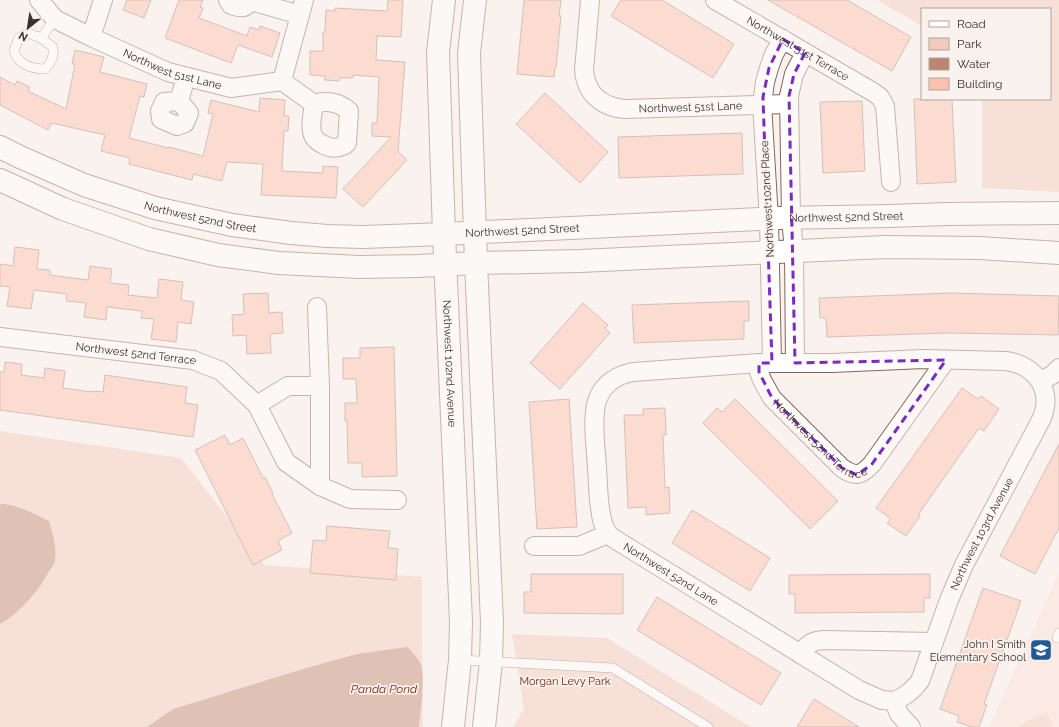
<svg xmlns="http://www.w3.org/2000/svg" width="1059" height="727" viewBox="0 0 1059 727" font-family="Raleway,sans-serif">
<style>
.built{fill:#fce0d7}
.green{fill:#f3cabc}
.water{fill:#be8672}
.building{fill:#fec2ac;stroke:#a58477}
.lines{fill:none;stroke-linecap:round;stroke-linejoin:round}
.lane-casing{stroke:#86665a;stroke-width:10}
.street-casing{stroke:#86665a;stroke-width:20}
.secondary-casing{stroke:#86665a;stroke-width:24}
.lane{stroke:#fff;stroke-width:9}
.street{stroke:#fff;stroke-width:18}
.secondary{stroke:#fff;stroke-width:22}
.marked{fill:none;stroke:#7b2cbf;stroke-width:3;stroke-dasharray:8 5;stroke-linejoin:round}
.labels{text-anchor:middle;stroke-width:3.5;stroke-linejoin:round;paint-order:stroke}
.street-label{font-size:11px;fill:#3d2f2a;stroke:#faf2ef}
.poi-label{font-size:11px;fill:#3d2f2a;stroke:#faf2ef;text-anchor:end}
.park-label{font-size:11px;fill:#6e290b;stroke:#faf2ef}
.water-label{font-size:12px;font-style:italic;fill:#722d11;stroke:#faf2ef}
</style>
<rect width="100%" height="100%" fill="#faf2ef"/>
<!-- built -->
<path class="built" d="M1059 573V727H989Z"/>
<!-- green -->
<g class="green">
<path d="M877 0H1059V192L982 188V99H1050V9H922V26Z"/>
<path d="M0 431 181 458 265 565 422 577 423 727H419L421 716 423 687 303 669 173 709 147 727H0V624L6 620C18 609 53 575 55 561 57 547 53 534 49 521 36 515 15 504 0 504Z"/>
<path d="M512 634 607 638 751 727H513L524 709Z"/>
<path d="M1046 712 1054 727H1017Z"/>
</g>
<!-- water -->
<g class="water">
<path d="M0 504C15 503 36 515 49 521 53 534 57 548 55 561 54 565 51 569 49 572 37 592 21 612 0 624Z"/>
<path d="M408 647C412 653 419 659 421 665 425 673 421 716 419 727H147L173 709 303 669 357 654Z"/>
</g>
<!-- building -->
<g class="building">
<path d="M127 0H151L144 18 123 10Z"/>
<path d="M179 0H203L200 7 203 8 199 18 247 36 250 27 259 30 260 26 280 33 272 57 238 45 231 63 165 38Z"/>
<path d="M388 0H403L401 37 377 36 376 60 405 62 398 151 407 160 363 207 343 189 391 137 372 136V123H377L379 77 353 75V78H340L339 81 325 80V76L310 75V51H323V32H325L326 10 335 11V8L387 11Z"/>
<path d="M524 0H561L559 16H561L556 68H555L554 77 517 74Z"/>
<path d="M621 0H662L734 44 713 78 611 16Z"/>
<path d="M768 0H847L911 37 892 71Z"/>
<path d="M75 50 104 57 100 72 147 84 144 97 140 96 129 138 169 148V147L203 156 213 114 208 113 211 100 259 112 260 98 285 100 284 116H289L288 131H284L282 171 323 173V166L338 167 336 198 261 195 263 164 227 162 222 181 193 174 192 180 129 164 130 158 101 151 105 135 52 123 48 130 0 105V77L15 85 17 81 30 87 28 91 66 109 75 64H72Z"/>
<path d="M545 93 608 152 580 183 516 124Z"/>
<path d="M914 99H952L956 182 917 184Z"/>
<path d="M862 101 865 171 823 173 820 102Z"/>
<path d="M742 133 743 174 619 178 618 137Z"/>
<path d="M15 247 39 250 37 269 50 270V275L88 280 90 266 112 269 110 283 129 285 128 295 157 298 159 279 183 282 181 300 194 302 191 324 178 322 176 342 151 339 154 319 141 318 142 311 107 307 106 320 84 317 86 303 66 301 67 294 34 290 31 309 7 306 10 287 0 286V264L13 266Z"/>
<path d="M268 293 269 313 282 312 283 333 270 334 271 353 247 354 246 335 233 336 232 315 244 314 243 294Z"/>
<path d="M951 293 1059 296 1058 335 947 333 827 337 826 318H820L819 298Z"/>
<path d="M749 301V321H744V339L634 343 632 305Z"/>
<path d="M583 303 608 325 605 328 610 333 560 389 530 363Z"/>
<path d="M394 347 397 476 362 477V463H348L347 421H345V403H357L356 379H343V358H360V348Z"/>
<path d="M5 362 22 364 21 375 44 378 45 368 65 371 63 388 92 392V391L103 392 105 375 187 387 185 403 198 405 193 437 0 410V372H4Z"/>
<path d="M962 388 978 399 981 396 999 409 984 431 979 428 918 515 920 516 906 536 887 523 891 519 876 508Z"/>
<path d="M569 399 577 527 537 529 529 402Z"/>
<path d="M735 399 838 501 810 529 703 423 717 408 722 412Z"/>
<path d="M665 408 666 435H663L665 488 669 487 670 513 646 515V507L628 508 624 415H643V409Z"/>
<path d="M225 435 230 445 243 438 263 478 265 477 273 493 272 494 292 533 278 541 282 550 253 565 195 450Z"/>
<path d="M1059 444V528L1035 574 1000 556Z"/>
<path d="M692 510 770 558 750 591 672 543Z"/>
<path d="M327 526 390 531 388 548 398 549 396 580 310 573 313 540 326 541Z"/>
<path d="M531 574H623V614L524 613V592H531Z"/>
<path d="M930 574V598H924V612L795 613V594H789V575Z"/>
<path d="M983 588 1021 601 984 704 987 705 979 727H972L957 722 959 716 940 709Z"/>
<path d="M657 597 781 673 761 705 637 630Z"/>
<path d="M814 699 859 727H797Z"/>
</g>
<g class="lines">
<!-- lane casing -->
<g class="lane-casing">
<g id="lane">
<path d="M41 38 53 47C54 57 52 62 45 69 31 69 17 64 14 50L19 38 28 33 41 38 55 19"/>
<path d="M1057 638 1059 633"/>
<path d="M460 660 613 668 708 727"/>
</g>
</g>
<!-- street casing -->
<g class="street-casing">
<g id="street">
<path id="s1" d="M39 0 55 19 91 37 168 72 231 88 282 81 314 104C326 100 339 102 349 111L347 143C346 144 344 146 342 146 332 151 314 143 312 132 310 123 313 112 314 104"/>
<path d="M228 0 231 5C241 8 245 10 251 0"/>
<path id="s2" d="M590 0 584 70C586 94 602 107 625 109L789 104"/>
<path id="s3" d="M715 0 873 92 880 97 885 106 891 182"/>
<path d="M251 1 300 15"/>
<path d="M91 37 103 0"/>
<path d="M282 81 304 0"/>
<path d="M179 101 164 102 160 111 161 119 177 126 185 123 189 113 179 101 186 77"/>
<path d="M317 307 320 386V486"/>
<path id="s4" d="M0 337 193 360 221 371 257 405 286 462 320 486 350 499 397 500"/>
<path id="s5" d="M759 363V372L762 380 772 398 842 468C855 477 861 476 872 464L946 360"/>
<path d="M772 363 769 219 762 104 765 82 769 68 774 54 783 39"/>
<path d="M795 363 794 251 791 218 789 96 794 74 805 53"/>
<path d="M257 405 288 386H320"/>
<path d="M608 534C603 526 601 517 600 508 598 495 598 481 597 468 596 449 591 415 598 398 605 382 617 375 633 372L759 363H832L924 359 1006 361C1021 363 1031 369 1040 381"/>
<path id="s6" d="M534 546H579L608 534 616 540 859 690 882 700 894 701 899 714 911 727"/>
<path d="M800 654C807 645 811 641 823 640L934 642"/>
<path id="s7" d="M894 701C906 696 912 691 920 681L949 600 964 565 1042 418C1047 404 1047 394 1040 381L1052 375 1059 368"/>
</g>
</g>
<!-- secondary casing -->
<g class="secondary-casing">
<g id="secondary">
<path id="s8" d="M444 0 438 52 444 234 461 622 460 660 453 727"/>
<path d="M475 0 469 53 476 263 492 622 491 662 484 727"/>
<path id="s9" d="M0 147 20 157 84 185 155 208 232 225 291 233 327 236 363 237 444 234 779 218 890 216 947 214 1059 213"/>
<path d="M0 180 63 209 149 239 218 255 279 263 359 267 418 266 476 263 580 261 885 247 979 248 1059 253"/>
</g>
</g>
<!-- lane -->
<use href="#lane" class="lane"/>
<!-- street -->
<use href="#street" class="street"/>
<!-- secondary -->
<use href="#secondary" class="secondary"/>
</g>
<!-- marked area -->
<path d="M0 0H1059V727H0ZM783 39 805 53 794 74 789 96 795 363 946 360 872 464 857 475 842 468 772 398 759 372V363H772L763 97 769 68Z" fill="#faf2ef" fill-opacity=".55" fill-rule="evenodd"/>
<path class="marked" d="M783 39 805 53 794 74 789 96 795 363 946 360 872 464 857 475 842 468 772 398 759 372V363H772L763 97 769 68Z"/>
<!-- icons -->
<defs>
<g id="school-square" transform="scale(1.15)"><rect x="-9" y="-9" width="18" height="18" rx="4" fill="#215a92" stroke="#faf2ef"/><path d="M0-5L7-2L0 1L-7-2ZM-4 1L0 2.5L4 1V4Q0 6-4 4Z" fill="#fff"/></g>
</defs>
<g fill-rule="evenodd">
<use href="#school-square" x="1041" y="650"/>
</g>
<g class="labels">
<!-- street labels -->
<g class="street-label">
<text dy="4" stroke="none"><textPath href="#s3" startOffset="96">Northwest 51st Terrace</textPath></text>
<text dy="4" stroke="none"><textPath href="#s1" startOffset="153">Northwest 51st Lane</textPath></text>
<text dy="4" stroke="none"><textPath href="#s2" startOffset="198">Northwest 51st Lane</textPath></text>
<text transform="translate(767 199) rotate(-93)" y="4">Northwest 102nd Place</text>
<text dy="4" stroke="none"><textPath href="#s9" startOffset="213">Northwest 52nd Street</textPath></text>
<text dy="4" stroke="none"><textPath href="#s9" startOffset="861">Northwest 52nd Street</textPath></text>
<text dy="4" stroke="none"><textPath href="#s9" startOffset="537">Northwest 52nd Street</textPath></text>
<text dy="4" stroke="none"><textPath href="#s4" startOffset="137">Northwest 52nd Terrace</textPath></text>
<text dy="4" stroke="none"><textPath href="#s8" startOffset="364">Northwest 102nd Avenue</textPath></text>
<text dy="4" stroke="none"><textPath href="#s5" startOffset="103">Northwest 52nd Terrace</textPath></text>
<text dy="4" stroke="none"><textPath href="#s7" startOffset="193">Northwest 103rd Avenue</textPath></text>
<text dy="4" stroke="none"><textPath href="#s6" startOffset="151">Northwest 52nd Lane</textPath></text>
</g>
<!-- poi labels -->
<g class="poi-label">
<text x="1026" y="648">John I Smith<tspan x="1026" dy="13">Elementary School</tspan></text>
</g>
<!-- park labels -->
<g class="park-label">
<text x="565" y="685">Morgan Levy Park</text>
</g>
<!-- water labels -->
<g class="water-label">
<text x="384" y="693">Panda Pond</text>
</g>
</g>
<!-- legend -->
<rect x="921" y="8" width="130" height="92" fill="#faf2ef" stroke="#aea4a0"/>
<rect x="929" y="21" width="20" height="6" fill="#ffffff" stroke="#aea4a0"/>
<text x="957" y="28" font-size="12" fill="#3d2f2a">Road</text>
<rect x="929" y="38" width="20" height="12" fill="#f3cabc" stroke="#aea4a0"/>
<text x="957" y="48" font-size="12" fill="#3d2f2a">Park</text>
<rect x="929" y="58" width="20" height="12" fill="#be8672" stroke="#aea4a0"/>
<text x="957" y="68" font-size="12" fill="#3d2f2a">Water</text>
<rect x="929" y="78" width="20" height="12" fill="#fec2ac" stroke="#aea4a0"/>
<text x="957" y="88" font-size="12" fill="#3d2f2a">Building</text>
<!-- north arrow -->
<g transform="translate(28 28) rotate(210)" stroke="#faf2ef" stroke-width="3" paint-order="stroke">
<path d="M0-3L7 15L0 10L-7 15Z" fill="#3d2f2a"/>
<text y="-6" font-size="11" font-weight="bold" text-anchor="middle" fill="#3d2f2a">N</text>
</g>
</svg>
